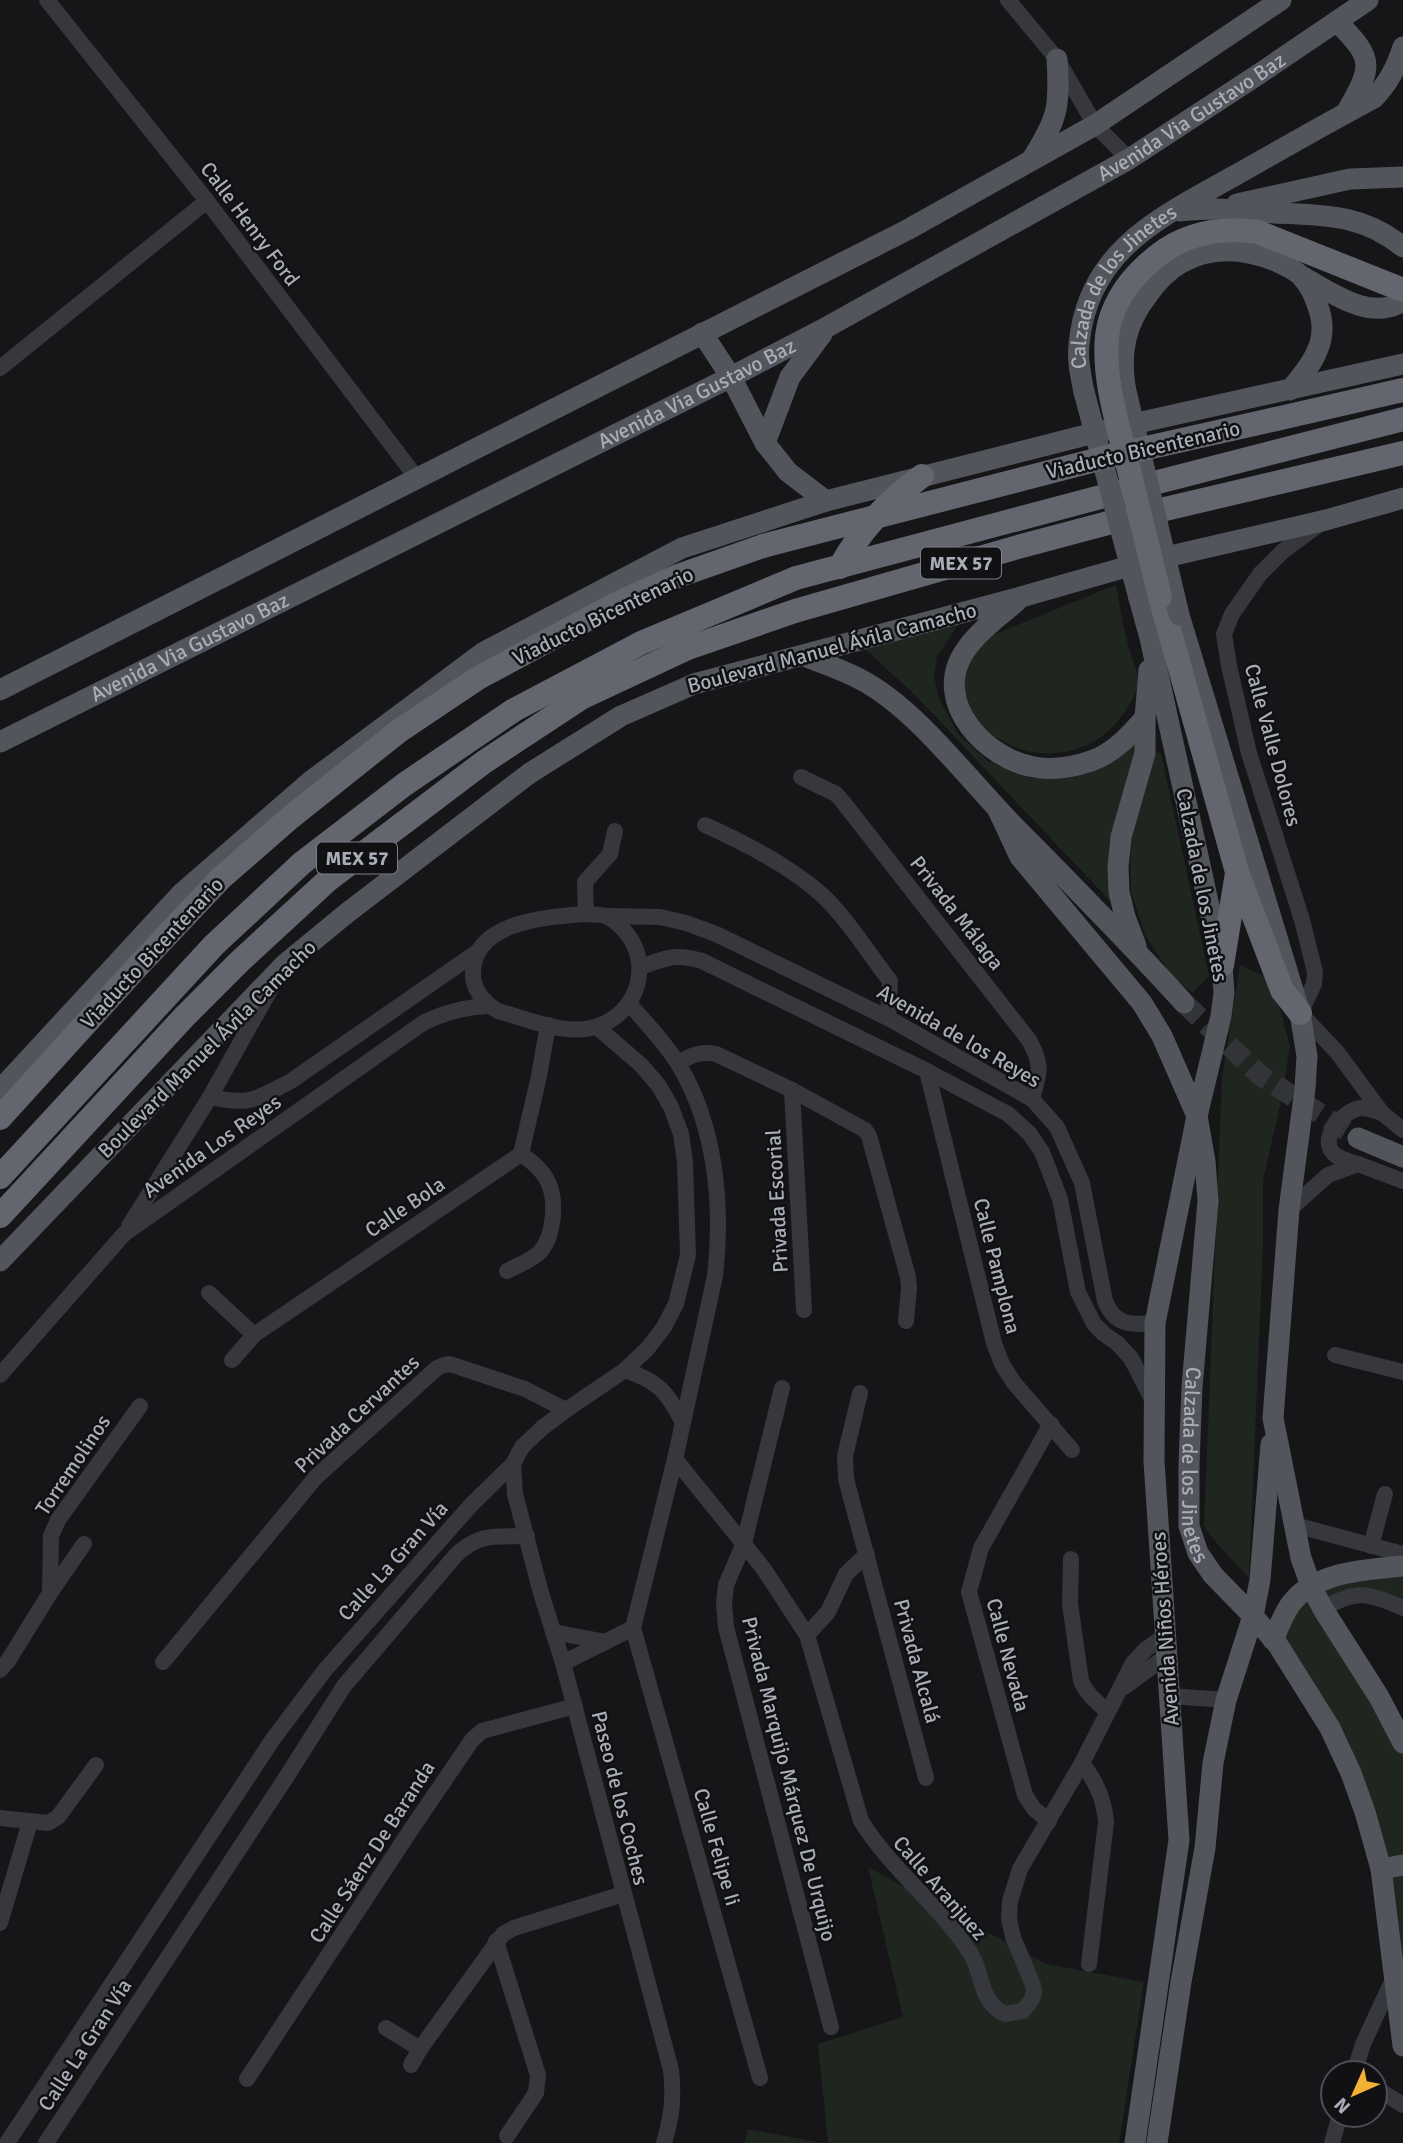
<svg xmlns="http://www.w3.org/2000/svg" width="1403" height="2143" viewBox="0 0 1403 2143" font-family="Signika,sans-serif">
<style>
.green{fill:#1e261f}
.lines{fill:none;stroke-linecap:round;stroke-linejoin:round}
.major-tunnel{stroke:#333438;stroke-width:21;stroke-dasharray:21 10;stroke-linecap:butt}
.minor{stroke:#37383d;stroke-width:16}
.major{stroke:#53555c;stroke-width:21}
.highway{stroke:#63666e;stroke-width:24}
.major-bridge{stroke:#53555c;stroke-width:21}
.highway-bridge{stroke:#63666e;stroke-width:24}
.labels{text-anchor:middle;stroke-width:5;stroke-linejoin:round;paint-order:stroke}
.shield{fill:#111113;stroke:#7b7e86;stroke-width:2}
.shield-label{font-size:19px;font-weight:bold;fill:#a8adb8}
.street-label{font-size:21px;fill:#a8adb8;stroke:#111113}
</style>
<rect width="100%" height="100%" fill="#161618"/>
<!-- green -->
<g class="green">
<path d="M1116 585C1120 606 1123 628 1129 648 1133 662 1140 673 1137 689 1134 699 1127 709 1121 717 1091 758 1034 765 993 735 972 719 967 699 960 675L983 639Z"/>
<path d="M958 625 937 656 934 676 939 698 958 734 988 761 1029 778 1071 777 1138 740 1113 904 914 694 865 649Z"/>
<path d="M1156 752 1161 753 1209 976 1193 993 1172 976 1145 935 1131 892 1130 838Z"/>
<path d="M1240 965 1272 980 1290 1046 1282 1097 1263 1180V1246L1249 1578 1221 1548 1204 1527 1222 1078Z"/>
<path d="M1403 1566V1607L1384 1598 1325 1608 1314 1587Z"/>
<path d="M1312 1590 1403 1745V2030L1385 1869 1284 1650 1283 1623Z"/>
<path d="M868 1867 1046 1964 1144 1982 1119 2143H828L818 2044 903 2017Z"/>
<path d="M748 2129 822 2143H744Z"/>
</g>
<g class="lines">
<!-- major-tunnel -->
<path class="major-tunnel" d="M1184 1003 1261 1076 1358 1138"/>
<!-- minor -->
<g class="minor">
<path d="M47 0 207 201 416 477"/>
<path d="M1008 0 1057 59 1095 125 1129 159"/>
<path d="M0 368 207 201"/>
<path d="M1321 523 1283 551 1260 574 1232 614 1224 634 1229 666 1249 753 1302 920 1315 972 1314 984 1300 1013 1337 1052 1382 1113 1403 1130"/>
<path d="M801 777 836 794 843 802 1029 1040C1043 1066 1040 1071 1032 1099"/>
<path d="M705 825C743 842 791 867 822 895 846 917 870 955 890 981L888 1018"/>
<path d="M586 914C593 915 602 914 608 917 613 919 620 926 624 930 653 962 639 1012 598 1026 567 1037 528 1019 498 1011 484 1003 472 989 473 972 474 921 548 917 586 914Z"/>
<path d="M586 914 585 882 610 854 615 831"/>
<path d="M606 916 660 917 686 923 716 934 888 1018 1032 1099 1057 1127 1082 1183 1105 1301C1115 1326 1131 1325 1155 1323"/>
<path d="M641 967C666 958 675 953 702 961L927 1071 1008 1114 1029 1133 1042 1152 1060 1199 1078 1292 1094 1324 1104 1334 1117 1343 1131 1358 1154 1403"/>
<path d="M629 1003C646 1024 667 1044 680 1067 716 1128 723 1206 715 1276L675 1459 633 1628 760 2078"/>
<path d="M678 1063C692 1055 700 1051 716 1054L792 1090 865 1130 869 1136 908 1277 909 1288 906 1321"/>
<path d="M927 1071 994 1343 1002 1364 1014 1383 1072 1450"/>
<path d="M792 1090 804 1310"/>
<path d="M210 1097C251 1106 256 1099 291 1081L477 952"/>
<path d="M1358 1164C1351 1162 1343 1160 1337 1156 1315 1142 1342 1110 1361 1108 1368 1108 1376 1111 1382 1113"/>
<path d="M1289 1210 1328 1175 1358 1164 1403 1181"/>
<path d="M129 1226 210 1097 275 981"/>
<path d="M507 1271C518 1265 533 1260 541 1251 554 1235 557 1200 548 1182 542 1169 531 1161 521 1154"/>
<path d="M209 1293 254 1335"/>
<path d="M1335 1355 1403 1372"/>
<path d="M232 1360 254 1335 521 1154 539 1076 548 1025"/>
<path d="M625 1370C657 1381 667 1391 682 1421"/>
<path d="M0 1375 124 1234 423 1023C445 1012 464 1007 488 1006"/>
<path d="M782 1388 744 1543 726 1585 724 1603 726 1627 831 2027"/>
<path d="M860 1393 845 1456 846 1479 926 1778"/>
<path d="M675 1459 763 1568 807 1635 861 1821C891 1869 937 1903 969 1951 984 1972 978 2002 1005 2014L1023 2011 1032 1999 1034 1992 1033 1985 1013 1937 1009 1919 1010 1901 1020 1869 1082 1763 1133 1663 1146 1649 1166 1635"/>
<path d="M513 1464 515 1494 541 1593 563 1663 671 2070C674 2099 672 2115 664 2143"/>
<path d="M1295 1525 1403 1554"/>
<path d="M1371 1546 1385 1494"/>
<path d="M1071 1559 1070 1604 1081 1681C1087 1695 1097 1702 1108 1712"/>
<path d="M50 1593 51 1536 58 1520 140 1406"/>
<path d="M1323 1609C1356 1589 1369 1593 1403 1608"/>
<path d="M553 1632 606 1642"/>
<path d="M807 1635 828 1612 846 1574 867 1554"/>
<path d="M163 1662 316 1477 437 1368 444 1365 450 1364 525 1389 566 1410"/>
<path d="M563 1663 633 1628"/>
<path d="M0 1670 8 1661 50 1593 84 1544"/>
<path d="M1124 1687 1168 1655"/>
<path d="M1170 1696 1226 1700"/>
<path d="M1082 1763C1096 1782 1104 1798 1106 1822L1089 1964"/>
<path d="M0 1818 48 1823 58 1817 96 1765"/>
<path d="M1049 1821 1034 1809 1025 1795 969 1592 981 1548 1051 1424"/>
<path d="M0 1923 30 1822"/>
<path d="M496 1941 538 2075 536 2093 507 2136"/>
<path d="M386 2028 420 2049"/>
<path d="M411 2065 420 2049 503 1934 514 1928 623 1894"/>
<path d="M1354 2073 1363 2044 1394 1977"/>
<path d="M247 2079 410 1831 472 1740 482 1731 575 1706"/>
<path d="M1375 2094 1382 2092 1403 2105"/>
<path d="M7 2143 273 1739 325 1670 471 1505 513 1464 522 1447 542 1428 566 1410 625 1370 648 1348 664 1327 676 1304 688 1255 685 1162 681 1134 671 1107 659 1086 641 1065 597 1027"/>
<path d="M46 2143 287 1776 344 1686 456 1555C480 1532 496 1537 527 1536"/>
<path d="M1332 2143 1340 2115"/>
</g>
<!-- major -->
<g class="major">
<path d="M1337 22C1376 60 1372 67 1346 113"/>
<path d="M1032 159C1058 118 1060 108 1057 59"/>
<path d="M1237 204 1350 179 1403 177"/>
<path d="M1179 211C1191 210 1204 209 1217 209 1231 209 1245 212 1260 212 1313 216 1358 210 1403 247"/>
<path d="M1303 277C1332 293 1371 322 1403 301"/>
<path d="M702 333 731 377 765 443 788 472 826 501"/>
<path d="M1125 387C1120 352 1125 325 1147 296 1156 283 1167 271 1181 263 1212 245 1247 249 1278 262 1286 266 1296 270 1301 276 1308 283 1314 295 1317 304 1323 319 1324 336 1317 351 1311 366 1300 378 1290 390"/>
<path id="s1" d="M1084 392C1081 377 1077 360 1079 345 1087 250 1161 217 1234 176 1280 150 1327 123 1374 98 1389 82 1396 68 1403 47"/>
<path d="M765 443 790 377 822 334"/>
<path d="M1016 602C997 618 976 633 963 654 933 703 986 759 1034 767 1053 771 1073 767 1091 761 1114 753 1130 735 1145 718"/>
<path d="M1179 615 1300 1013 1307 1056 1305 1089 1289 1210 1273 1418 1301 1558 1311 1586 1323 1609 1379 1697 1403 1743"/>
<path d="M804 656C825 664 847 671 867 683 920 714 968 779 1011 823 1069 882 1128 941 1184 1003"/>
<path d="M0 690 907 230 1095 125 1281 0"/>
<path id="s2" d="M0 742 731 377 827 327 1129 159 1259 74 1368 0"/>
<path id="s3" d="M998 810 1020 857 1142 1003 1162 1036 1197 1116 1205 1161 1208 1201 1192 1387 1189 1464V1526L1198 1553 1213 1575 1253 1616 1278 1645 1330 1728 1351 1773 1365 1812 1381 1869 1403 2046"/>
<path d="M1136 946 1125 917 1119 892 1118 867 1121 837 1145 753V718L1149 670"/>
<path d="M0 1090 182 893 311 781 484 652 682 548 826 501 1106 430 1403 364"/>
<path d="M1358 1138 1403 1157"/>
<path d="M0 1261 285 964 347 913 530 773 621 716 694 684 1021 597 1140 563 1326 520 1403 498"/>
<path d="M1273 1640C1278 1629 1283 1615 1290 1605 1314 1571 1366 1570 1403 1566"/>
<path d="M1381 1869 1403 1865"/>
<path d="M1135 2143 1179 1840 1154 1461 1155 1323 1197 1116 1221 1016 1224 993 1222 965 1150 638 1139 598"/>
<path d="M1157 2143 1181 1982 1205 1848 1213 1763 1226 1700 1253 1616 1260 1580 1271 1444"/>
</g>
<!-- highway -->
<g class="highway">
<path d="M1276 419 1403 390"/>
<path d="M840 567C861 529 887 501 922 476"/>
<path d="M1160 597 1237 872 1282 990 1300 1013"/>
<path d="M1222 965 1237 873"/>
<path d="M0 1118 138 966 221 878 291 817 399 731 478 678 612 606 678 576 763 546"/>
<path d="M0 1177 214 945 302 863 405 784 514 710 641 643 796 578 1123 491 1403 419"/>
<path d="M0 1216 185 1016 239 962 328 880 484 762 581 698 688 648 795 611 1018 547 1127 518 1403 453"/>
</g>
<!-- major-bridge -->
<g class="major-bridge">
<path d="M1125 387 1179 615"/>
<path d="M1084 392 1139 598"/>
</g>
<!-- highway-bridge -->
<g class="highway-bridge">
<path d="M763 546 1111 456 1276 419"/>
<path d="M1160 597C1149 552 1138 507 1127 462 1117 422 1103 378 1107 336 1111 303 1132 276 1157 256 1186 233 1222 227 1258 232L1403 290"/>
</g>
</g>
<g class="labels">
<!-- shield labels -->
<g class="shield">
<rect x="921" y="547.5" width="80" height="31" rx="5"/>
<rect x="317" y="842.5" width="80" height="31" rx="5"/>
</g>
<g class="shield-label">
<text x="961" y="570">MEX 57</text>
<text x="357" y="865">MEX 57</text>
</g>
<!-- street labels -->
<g class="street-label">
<text dy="7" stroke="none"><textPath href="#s2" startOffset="1346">Avenida Via Gustavo Baz</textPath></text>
<text transform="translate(250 224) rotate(53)" y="7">Calle Henry Ford</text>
<text dy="7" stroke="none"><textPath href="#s1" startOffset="122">Calzada de los Jinetes</textPath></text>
<text dy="7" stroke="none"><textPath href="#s2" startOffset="779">Avenida Via Gustavo Baz</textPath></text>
<text transform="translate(1143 450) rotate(-13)" y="7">Viaducto Bicentenario</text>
<text transform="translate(603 616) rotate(-26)" y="7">Viaducto Bicentenario</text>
<text dy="7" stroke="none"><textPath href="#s2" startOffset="212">Avenida Via Gustavo Baz</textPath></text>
<text transform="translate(832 648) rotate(-15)" y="7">Boulevard Manuel Ávila Camacho</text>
<text transform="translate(1273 745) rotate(75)" y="7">Calle Valle Dolores</text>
<text transform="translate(1202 885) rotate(79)" y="7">Calzada de los Jinetes</text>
<text transform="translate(957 913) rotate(52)" y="7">Privada Málaga</text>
<text transform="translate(152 953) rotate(-47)" y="7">Viaducto Bicentenario</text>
<text transform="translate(959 1036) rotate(30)" y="7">Avenida de los Reyes</text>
<text transform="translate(207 1049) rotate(-45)" y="7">Boulevard Manuel Ávila Camacho</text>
<text transform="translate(212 1146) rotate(-35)" y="7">Avenida Los Reyes</text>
<text transform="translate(777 1201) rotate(-93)" y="7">Privada Escorial</text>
<text transform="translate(405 1207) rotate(-34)" y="7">Calle Bola</text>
<text transform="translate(997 1266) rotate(76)" y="7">Calle Pamplona</text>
<text transform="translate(357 1414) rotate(-43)" y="7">Privada Cervantes</text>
<text dy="7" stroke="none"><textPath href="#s3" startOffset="719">Calzada de los Jinetes</textPath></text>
<text transform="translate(73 1465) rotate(-56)" y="7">Torremolinos</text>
<text transform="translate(393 1561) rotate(-48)" y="7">Calle La Gran Vía</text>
<text transform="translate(1165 1629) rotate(-94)" y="7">Avenida Niños Héroes</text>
<text transform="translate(1008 1655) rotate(75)" y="7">Calle Nevada</text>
<text transform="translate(917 1661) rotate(75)" y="7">Privada Alcalá</text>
<text transform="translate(789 1779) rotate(76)" y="7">Privada Marquijo Márquez De Urquijo</text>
<text transform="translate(620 1798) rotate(76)" y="7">Paseo de los Coches</text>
<text transform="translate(717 1847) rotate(74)" y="7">Calle Felipe Ii</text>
<text transform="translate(372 1852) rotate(-57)" y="7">Calle Sáenz De Baranda</text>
<text transform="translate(940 1888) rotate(49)" y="7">Calle Aranjuez</text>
<text transform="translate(85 2045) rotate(-57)" y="7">Calle La Gran Vía</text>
</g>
</g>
<!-- north arrow -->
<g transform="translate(1354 2094) rotate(225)"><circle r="33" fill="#111113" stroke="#4d4f55" stroke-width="2"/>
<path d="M0-5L12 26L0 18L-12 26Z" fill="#f2b134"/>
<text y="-10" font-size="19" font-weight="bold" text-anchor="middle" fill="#a8adb8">N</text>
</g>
</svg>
